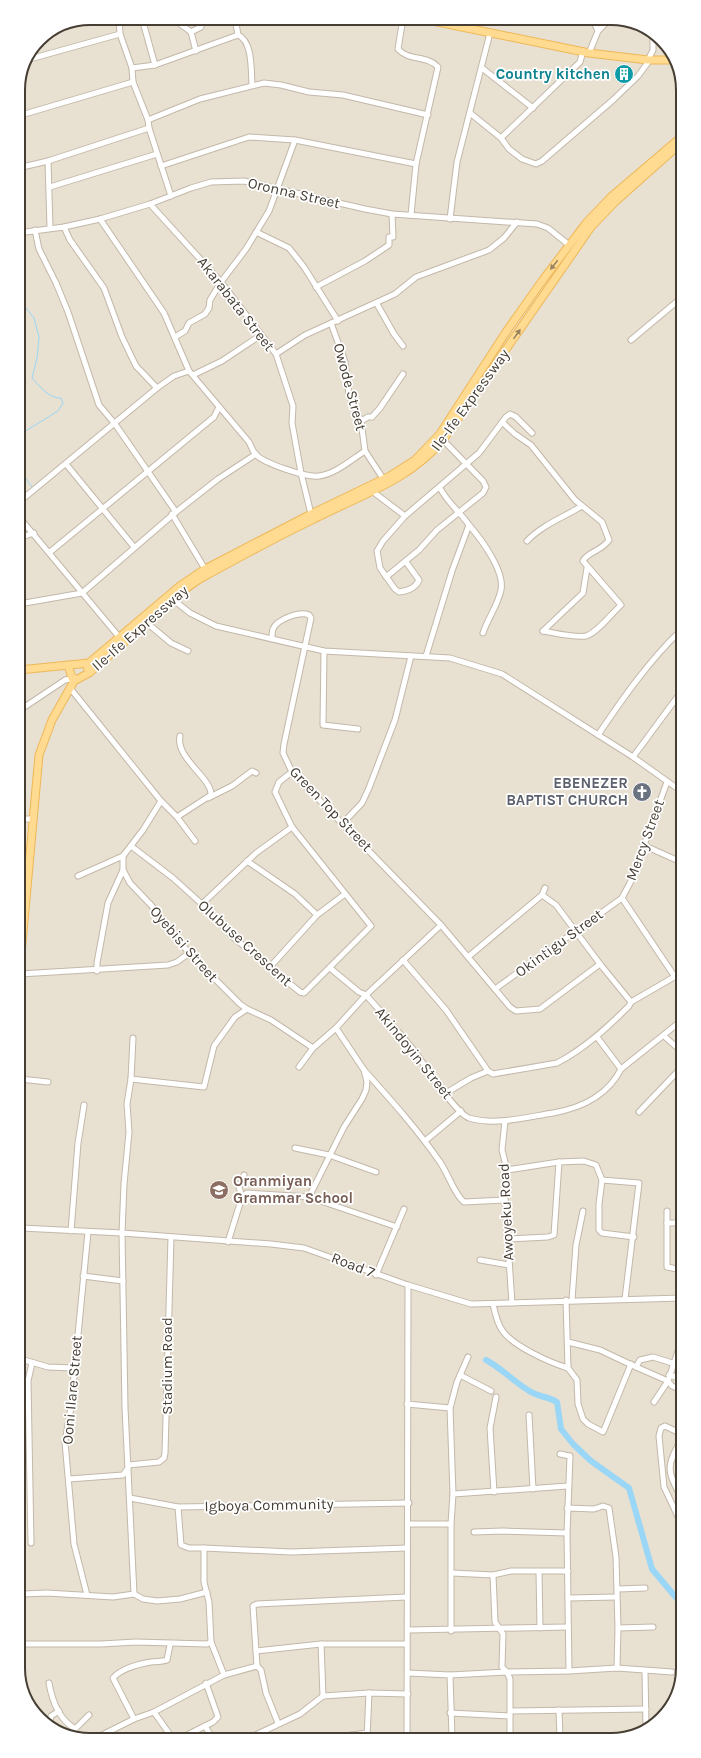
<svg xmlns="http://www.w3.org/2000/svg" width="701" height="1758" viewBox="0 0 701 1758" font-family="Karla,sans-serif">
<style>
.residential{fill:#e8e0d1}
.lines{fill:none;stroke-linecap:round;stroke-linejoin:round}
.stream{stroke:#9ad6f6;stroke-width:1}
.river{stroke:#9ad6f6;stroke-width:6}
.minor-casing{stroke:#c3b8a9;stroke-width:7}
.major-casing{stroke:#eeb858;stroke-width:9}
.minor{stroke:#fff;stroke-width:5}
.major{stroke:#ffda91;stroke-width:7}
.oneway{fill:#99845d}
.labels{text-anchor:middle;stroke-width:3.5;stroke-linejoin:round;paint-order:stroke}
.culture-label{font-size:15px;font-weight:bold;fill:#0d838f;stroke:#fff;text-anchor:end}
.street-label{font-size:15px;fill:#463e33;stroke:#fff}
.worship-label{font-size:15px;font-weight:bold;fill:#5b616d;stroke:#fff;text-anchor:end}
.education-label{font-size:15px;font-weight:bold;fill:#785e54;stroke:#fff;text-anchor:start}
.rim{fill:none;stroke:#463e33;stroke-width:2}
</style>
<rect width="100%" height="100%" fill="#f3eee4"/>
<!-- residential -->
<path class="residential" d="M90 18H616L655 33 679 67 683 1668 668 1712 634 1736 85 1740 46 1725 22 1691 18 86 39 39 63 23Z"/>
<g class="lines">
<!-- stream -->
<g class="stream">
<path d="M19 299 34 318 39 337 37 358 32 378C39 386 50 399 61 398L63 403 58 411 19 435"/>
<path d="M19 469 32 487"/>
</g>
<!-- river -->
<path class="river" d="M486 1360C503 1369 516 1384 533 1393 541 1397 549 1397 557 1402L561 1429 573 1444 591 1461 629 1488 652 1569 683 1606"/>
<!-- minor casing -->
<g class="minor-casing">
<g id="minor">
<path d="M119 18 120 34 132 68 133 82 148 120 149 128 171 196"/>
<path d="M144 18 143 22 155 65"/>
<path d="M172 18 191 32"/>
<path d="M235 18 238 35"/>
<path d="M403 18 398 49C408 61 427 55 438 67L416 164 411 215"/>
<path d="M592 18 598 31"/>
<path d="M196 51 191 32 201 27V18"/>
<path d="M589 53 598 31 606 23 616 18"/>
<path d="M30 59 120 34"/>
<path d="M132 68 155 65 238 35C253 41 251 72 252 85"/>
<path d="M482 68 533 108"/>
<path d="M470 113 501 138 509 149 522 159 536 164 542 161 613 100 638 76 649 61 648 60 653 50V32"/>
<path d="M18 116 133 82"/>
<path d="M148 120 200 99 264 83 281 85 309 92 343 95 428 115"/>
<path d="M501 138 580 62 583 51"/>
<path d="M48 161 50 228"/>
<path d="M161 166 249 137 295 140 416 164"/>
<path d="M18 168 48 161 149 128"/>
<path d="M50 187 157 154"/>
<path d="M150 204 221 282 276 354 293 406 292 423 301 473 311 514"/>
<path d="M100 219 164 313 189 371 249 442C251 446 253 451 255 454 263 463 307 478 319 476 335 474 351 460 365 451"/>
<path d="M450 219 457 162 490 33"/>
<path d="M64 227 70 240 104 288 122 337 136 366 157 388"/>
<path d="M35 230 39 249 56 283 68 312 99 405 115 424 176 512"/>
<path d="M256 232 289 248 304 267 338 321"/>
<path d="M18 233 64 227 100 219 150 204 191 188 211 182 244 181 365 209 392 214 537 224 548 228 569 245"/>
<path d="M316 287 365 261 389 245V237H393L392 214"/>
<path d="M377 304 394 334 403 346"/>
<path d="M331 323 345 362 349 395 361 421 365 451 384 480"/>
<path d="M175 337 185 331 189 323 205 314 209 308 210 300 221 282 246 249 269 211 295 140"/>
<path d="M631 340 680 299"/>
<path d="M276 354 305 335 395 294 416 277 489 250 504 238 517 222"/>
<path d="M680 363V368"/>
<path d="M193 375 222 361 261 335"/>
<path d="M361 421 368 417H372L380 408 403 374"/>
<path d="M502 422 515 434 531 445 575 500 602 522 609 540C602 551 587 552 583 561L621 605C612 613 597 633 586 636 575 638 555 633 543 631"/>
<path d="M66 464 134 547"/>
<path d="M372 491 405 516"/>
<path d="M19 502 157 388 174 376 189 371"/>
<path d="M172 514 205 569"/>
<path d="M19 517 120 638"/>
<path d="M469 525C481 539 505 571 501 590 498 605 488 618 483 633"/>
<path d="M19 538 34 533"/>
<path d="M527 541C542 525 564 517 582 506"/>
<path d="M50 552 214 417 219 407"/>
<path d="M406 562 419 580C416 588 407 591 399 592L395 589 380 568 377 551 383 541 405 516 479 453 506 417 510 414 516 417 532 433"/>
<path d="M386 577 419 550 437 530 483 493 486 487 483 481 443 440"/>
<path d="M171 598 190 613 216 626 324 651 450 658 502 674 633 757 681 791"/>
<path d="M19 604 82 593 176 512 218 479 256 454"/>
<path d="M147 623 171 643 188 651"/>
<path d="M543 631 583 593 587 568"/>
<path d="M272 639C272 636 272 632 273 629 277 619 300 611 309 615L311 618 284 744 283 753 292 772 441 925 510 1007 516 1011 540 1009 600 964"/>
<path d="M324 651 323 725 358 729"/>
<path d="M426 656 452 571 469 525C460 512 447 502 440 488"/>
<path d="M70 688 161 801 143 830 123 856V870L130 883 151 905 189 953 240 1004 247 1009 271 1020 313 1048"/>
<path d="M20 710 65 680 75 678"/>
<path d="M598 735C623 698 648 662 681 630"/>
<path d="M633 757 681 692"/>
<path d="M208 798 232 786 252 771 256 773"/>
<path d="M161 801 177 817 195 841"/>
<path d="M177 817 211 795C212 778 175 758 180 736"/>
<path d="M20 819H34"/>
<path d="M342 824 362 803 369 788 395 720 411 656"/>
<path d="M643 845 681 862"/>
<path d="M131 846 173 878 204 906 233 937 300 992 304 993 371 926 292 827 275 792 279 782 292 772"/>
<path d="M247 861 295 894 317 915"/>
<path d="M78 876 123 856"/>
<path d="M542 895 556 905 600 964 631 1002"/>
<path d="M622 898 675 977"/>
<path d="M202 904 256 853 292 827"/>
<path d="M468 957 542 895 545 888"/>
<path d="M403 960 446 1010 488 1071 493 1074 557 1063C584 1049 607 1028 629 1006L631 1002 681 973"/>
<path d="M270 967 317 915 345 894"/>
<path d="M330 968 359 992 366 995C382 1013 397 1030 412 1048 423 1062 455 1113 469 1118 496 1126 527 1117 553 1113 581 1108 608 1095 621 1069L681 1021"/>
<path d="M97 971V963L108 903 123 870"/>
<path d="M20 974 168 965 177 962 189 953"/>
<path d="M495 989 622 898 631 881 667 782"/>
<path d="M664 1036 682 1052"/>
<path d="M597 1037 621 1069"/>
<path d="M133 1038 131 1079 127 1104 129 1132 124 1184 122 1233 125 1408 134 1594"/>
<path d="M299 1067 313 1048 336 1028 366 995 441 925"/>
<path d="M364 1070C391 1100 417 1129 440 1162 448 1174 452 1188 461 1199L464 1202 505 1200"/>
<path d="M20 1079 48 1082"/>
<path d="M131 1079 204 1087 214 1046 235 1017 247 1009"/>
<path d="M446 1093 471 1078 488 1071"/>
<path d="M639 1112 682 1067"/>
<path d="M505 1121 502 1150 507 1170 505 1200 512 1303"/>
<path d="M425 1141 461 1111"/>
<path d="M295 1148 329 1155 376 1172"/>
<path d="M507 1170 559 1162 584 1161 596 1165 602 1180 599 1204V1230L602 1233 634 1237"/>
<path d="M602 1180 639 1183 625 1299"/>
<path d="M242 1197 239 1187 244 1175"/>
<path d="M309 1197 344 1127 362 1099 366 1090 367 1082 364 1070 336 1028"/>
<path d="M667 1211V1267L682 1270"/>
<path d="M667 1223H682"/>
<path d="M21 1228 122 1233 271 1244 304 1248 408 1285 471 1304 682 1298"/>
<path d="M71 1231 78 1143 84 1105"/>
<path d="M508 1239 548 1237 554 1235 559 1162"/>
<path d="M228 1242 242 1197 247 1193 309 1197 397 1227"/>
<path d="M480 1260 509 1265"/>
<path d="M376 1275 404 1209"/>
<path d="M83 1276 123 1281"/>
<path d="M566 1300 568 1368 577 1380 578 1404 583 1419 588 1424 603 1432 604 1430 631 1364"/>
<path d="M572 1300 576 1245 583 1211"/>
<path d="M493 1304C495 1313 497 1323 502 1330 512 1346 551 1363 568 1368"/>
<path d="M568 1342 600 1350 636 1367 640 1360 653 1357 682 1366"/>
<path d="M21 1359 48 1367 73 1368"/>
<path d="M636 1367 668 1381 672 1386 682 1390"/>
<path d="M460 1375 491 1391"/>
<path d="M669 1375 682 1379"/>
<path d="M654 1402 668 1381 682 1339"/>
<path d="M407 1404 450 1408"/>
<path d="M529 1415 533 1489"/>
<path d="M682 1434 665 1426 661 1428 659 1436 664 1487 683 1527"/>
<path d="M682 1438C665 1469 667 1470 683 1501"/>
<path d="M560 1454 570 1456 567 1533 569 1671"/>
<path d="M128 1465 159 1462 164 1458 165 1453 171 1237"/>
<path d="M69 1479 123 1475 128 1468"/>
<path d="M494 1492 490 1428 496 1397"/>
<path d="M453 1494 568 1486"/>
<path d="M130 1498 178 1507 409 1503"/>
<path d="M178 1507 181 1545 189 1548H204"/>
<path d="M567 1508 594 1509 603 1506 609 1508 616 1557 618 1628 617 1668"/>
<path d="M408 1524H451"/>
<path d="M474 1532 503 1531 567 1533"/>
<path d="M31 1543 28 1381 32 1363"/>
<path d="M682 1563 683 1565"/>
<path d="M539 1572 540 1628"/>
<path d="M452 1573 493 1575 511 1571H568"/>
<path d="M493 1575 495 1622 503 1634 502 1667 507 1672 510 1679V1737"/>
<path d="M618 1589 645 1588"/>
<path d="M22 1594 47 1593 113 1597 134 1594 143 1599 157 1601 180 1599 207 1592"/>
<path d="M87 1595 74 1544 65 1442 71 1407 88 1232"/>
<path d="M568 1598 616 1597"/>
<path d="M618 1628 653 1627"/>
<path d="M408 1630 568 1627"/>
<path d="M451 1631V1524L453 1494 450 1408 457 1382 468 1357"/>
<path d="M22 1644H101L136 1642 207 1644 211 1642"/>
<path d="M321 1644 323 1696"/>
<path d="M256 1651 321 1644H406"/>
<path d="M645 1671 646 1728"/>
<path d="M408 1673 450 1675 507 1672 569 1671 617 1668 672 1672"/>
<path d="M224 1675 211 1642 209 1602 204 1582V1548L291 1552 407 1548"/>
<path d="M450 1675 452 1737"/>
<path d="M49 1683C52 1700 59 1719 74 1728"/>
<path d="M559 1710 560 1737"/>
<path d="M511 1711 646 1709"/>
<path d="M154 1712 173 1739"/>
<path d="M450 1713 510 1716"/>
<path d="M134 1719 113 1678C121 1669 139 1664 151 1662 157 1661 162 1662 167 1660L170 1645"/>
<path d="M278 1723 266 1693 261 1670 257 1666 253 1606 257 1604 406 1597"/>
<path d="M49 1726 51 1716 59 1711"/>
<path d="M205 1726 213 1739"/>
<path d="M107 1733 113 1740"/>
<path d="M70 1734 89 1715"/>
<path d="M329 1738 367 1733"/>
<path d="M367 1738 369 1693"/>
<path d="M407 1738 408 1285"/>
<path d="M179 1739 213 1722 218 1717 206 1683"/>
<path d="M247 1739 300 1714 323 1696 369 1693 408 1694"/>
<path d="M92 1740 134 1719 154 1712 224 1675 257 1666"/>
</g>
</g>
<!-- major casing -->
<g class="major-casing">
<g id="major">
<path d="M418 18 589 53 648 60H674"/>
<path d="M68 665 72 678"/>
<path d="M19 670 89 663"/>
<path d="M89 673 87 666 89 663 180 586 205 569 311 514 390 476 415 460 440 434 508 329 545 277 587 222 611 197 679 139"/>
<path d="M20 965 39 755 52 720 74 681 89 673 184 590 198 580C236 559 274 538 314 519 361 495 408 481 443 440L591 227 615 202 679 145"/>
</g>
</g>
<!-- minor -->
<use href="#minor" class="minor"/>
<!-- major -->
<use href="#major" class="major"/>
</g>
<!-- one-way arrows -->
<defs><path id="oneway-solid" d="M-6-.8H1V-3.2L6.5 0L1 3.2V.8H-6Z"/></defs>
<g class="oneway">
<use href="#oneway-solid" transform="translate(554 265) rotate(128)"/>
<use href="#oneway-solid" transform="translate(517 334) rotate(-55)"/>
</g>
<!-- icons -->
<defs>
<g id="building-disc" transform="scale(1)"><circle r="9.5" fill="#0f9aa8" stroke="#fff"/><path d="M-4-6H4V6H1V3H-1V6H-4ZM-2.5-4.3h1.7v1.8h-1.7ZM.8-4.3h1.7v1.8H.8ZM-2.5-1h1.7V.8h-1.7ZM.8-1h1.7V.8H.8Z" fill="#fff"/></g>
<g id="church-disc" transform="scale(1)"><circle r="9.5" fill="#6b7280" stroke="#fff"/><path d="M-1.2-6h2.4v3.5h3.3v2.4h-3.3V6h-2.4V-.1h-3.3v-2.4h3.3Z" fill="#fff"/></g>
<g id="school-disc" transform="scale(1)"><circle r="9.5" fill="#8d6e63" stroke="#fff"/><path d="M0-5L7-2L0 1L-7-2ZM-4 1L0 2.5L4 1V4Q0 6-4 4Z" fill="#fff"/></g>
</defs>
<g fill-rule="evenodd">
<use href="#building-disc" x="624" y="74"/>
<use href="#church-disc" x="642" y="792"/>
<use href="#school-disc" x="219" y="1190"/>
</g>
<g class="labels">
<!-- culture labels -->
<g class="culture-label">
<text x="610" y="79">Country kitchen</text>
</g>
<!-- street labels -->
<g class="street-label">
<text transform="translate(294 193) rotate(13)" y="5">Oronna Street</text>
<text transform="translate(236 304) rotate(52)" y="5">Akarabata Street</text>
<text transform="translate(350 387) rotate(75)" y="5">Owode Street</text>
<text transform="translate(470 400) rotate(-54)" y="5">Ile-Ife Expressway</text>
<text transform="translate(140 628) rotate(-41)" y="5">Ile-Ife Expressway</text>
<text transform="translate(331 809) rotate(46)" y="5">Green Top Street</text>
<text transform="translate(645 840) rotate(-70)" y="5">Mercy Street</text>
<text transform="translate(245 943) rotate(42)" y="5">Olubuse Crescent</text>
<text transform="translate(559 943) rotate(-36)" y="5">Okintigu Street</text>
<text transform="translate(184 944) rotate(49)" y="5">Oyebisi Street</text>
<text transform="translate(414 1053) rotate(51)" y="5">Akindoyin Street</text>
<text transform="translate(506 1212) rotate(-93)" y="5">Awoyeku Road</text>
<text transform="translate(353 1265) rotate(21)" y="5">Road 7</text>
<text transform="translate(167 1366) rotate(-90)" y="5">Stadium Road</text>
<text transform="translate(72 1390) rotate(-85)" y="5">Ooni Ilare Street</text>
<text transform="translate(269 1505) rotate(-1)" y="5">Igboya Community</text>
</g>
<!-- worship labels -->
<g class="worship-label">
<text x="628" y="788">EBENEZER<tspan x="628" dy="17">BAPTIST CHURCH</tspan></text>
</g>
<!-- education labels -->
<g class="education-label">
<text x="233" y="1186">Oranmiyan<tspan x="233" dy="17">Grammar School</tspan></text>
</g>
</g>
<!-- crop -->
<path d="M0 0H701V1758H0ZM90 25H611A65 65 0 0 1 676 90V1668A65 65 0 0 1 611 1733H90A65 65 0 0 1 25 1668V90A65 65 0 0 1 90 25Z" fill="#fff" fill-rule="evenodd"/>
<path class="rim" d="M90 25H611A65 65 0 0 1 676 90V1668A65 65 0 0 1 611 1733H90A65 65 0 0 1 25 1668V90A65 65 0 0 1 90 25Z"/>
</svg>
